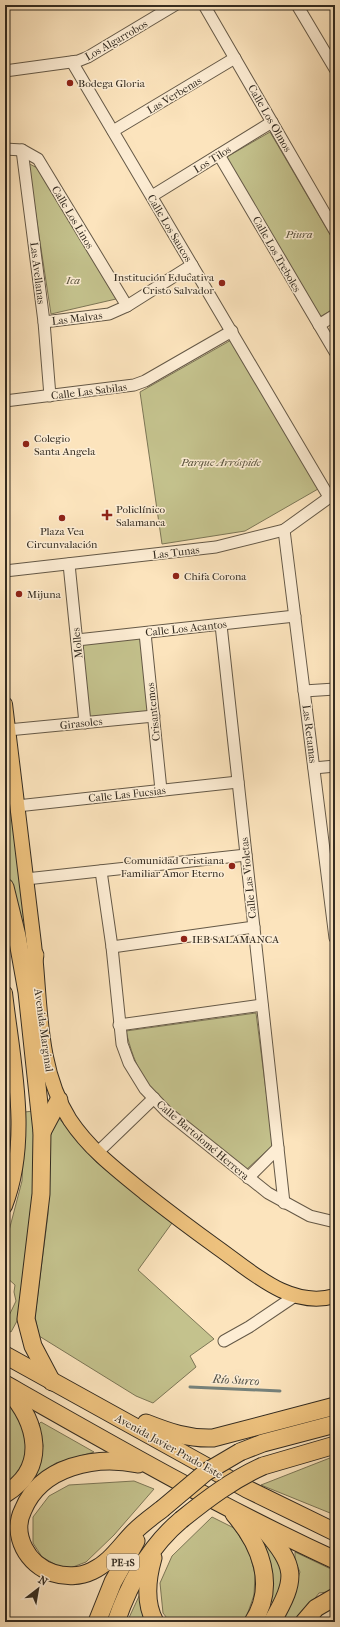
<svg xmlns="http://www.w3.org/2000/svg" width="340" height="1627" viewBox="0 0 340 1627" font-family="'IM FELL French Canon',serif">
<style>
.green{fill:#c4c28d;stroke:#7c7656}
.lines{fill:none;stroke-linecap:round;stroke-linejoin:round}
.stream{stroke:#76827c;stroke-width:3}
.minor-casing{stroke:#655947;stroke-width:13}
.major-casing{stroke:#332b20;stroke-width:16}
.highway-casing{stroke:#332b20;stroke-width:19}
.minor{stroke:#fdedd4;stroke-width:11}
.major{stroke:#eec27e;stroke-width:14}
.highway{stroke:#eec27e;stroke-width:17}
.highway-bridge-casing{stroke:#332b20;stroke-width:19;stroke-linecap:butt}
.highway-bridge{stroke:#eec27e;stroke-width:17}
.poi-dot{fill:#8f2418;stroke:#fdedd4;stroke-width:1.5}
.labels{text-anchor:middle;stroke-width:3;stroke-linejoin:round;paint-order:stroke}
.shield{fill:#fdedd4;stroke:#706556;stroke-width:1}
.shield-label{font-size:10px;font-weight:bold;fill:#332b20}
.street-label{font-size:11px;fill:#332b20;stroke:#fdedd4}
.poi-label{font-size:11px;fill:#332b20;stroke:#fdedd4;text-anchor:start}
.park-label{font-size:11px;font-style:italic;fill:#57513b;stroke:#fdedd4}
.water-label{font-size:12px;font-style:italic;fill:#4f4f46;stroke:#fdedd4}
</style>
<rect width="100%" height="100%" fill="#fce4bd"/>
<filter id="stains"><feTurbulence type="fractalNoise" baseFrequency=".005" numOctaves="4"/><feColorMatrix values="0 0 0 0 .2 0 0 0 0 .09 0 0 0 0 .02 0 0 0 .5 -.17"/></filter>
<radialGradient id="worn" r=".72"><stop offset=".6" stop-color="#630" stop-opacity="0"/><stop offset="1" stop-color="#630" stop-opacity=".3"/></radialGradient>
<!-- green -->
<g class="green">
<path d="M270 132 335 243V308L318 318 225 158Z"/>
<path d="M28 163 39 169 116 299 51 314Z"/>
<path d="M233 339 318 489 245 531 162 544 140 392Z"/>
<path d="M142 636 151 715 88 720 80 642Z"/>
<path d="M5 761 29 959 5 870Z"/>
<path d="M256 1013 273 1145 247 1169C214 1143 170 1115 145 1080 136 1066 130 1048 126 1031Z"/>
<path d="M46 1103 96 1162 172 1223 138 1270 214 1339 190 1356 196 1367 153 1403 136 1396 39 1336 35 1317 48 1214 49 1166Z"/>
<path d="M33 1111C41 1181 27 1251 17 1321L11 1332 5 1329V1324L16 1301 14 1292 15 1285 5 1276V1246L22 1181 25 1112Z"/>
<path d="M5 1399 23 1418 27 1460 5 1489Z"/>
<path d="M41 1422 94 1452 56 1463 37 1476 34 1474 43 1446 39 1424Z"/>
<path d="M335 1456V1515L261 1485Z"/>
<path d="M134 1481 154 1489 114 1535 86 1562 65 1570 42 1557 33 1543V1517L49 1496 69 1485Z"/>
<path d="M212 1517 234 1528 249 1551 255 1574 254 1595 245 1621 170 1622 163 1613 160 1583 172 1556Z"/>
<path d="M255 1534 265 1539 284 1568 276 1604 270 1601C276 1573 272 1557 255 1534Z"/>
<path d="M295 1552 335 1571V1591L319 1593 297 1622H278L288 1606 300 1572 295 1561Z"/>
<path d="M140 1594 148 1622H127Z"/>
</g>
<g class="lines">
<!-- stream -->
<path class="stream" d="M190 1387 280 1391"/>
<!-- minor casing -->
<g class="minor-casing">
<g id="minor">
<path d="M204 5 335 231"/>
<path d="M297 5 335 69"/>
<path d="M72 62 329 497"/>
<path d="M5 71 78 61 88 57 175 5"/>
<path d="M113 131 235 58"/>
<path d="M5 149 22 150 38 159 127 306"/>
<path d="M22 150 44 322 50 396"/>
<path d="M219 155 335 352"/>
<path d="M152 196 272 122"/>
<path d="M44 322 109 314 127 306 192 265"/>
<path d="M319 325 335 315"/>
<path d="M5 401 134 385 145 381 232 331"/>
<path d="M284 530 335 938"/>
<path d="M69 564 85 723"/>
<path d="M5 571 216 547 284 530 334 494"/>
<path d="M221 625 284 1203"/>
<path d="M145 633 161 790"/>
<path d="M77 640 295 616"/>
<path d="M304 691 335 689"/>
<path d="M8 730 154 716"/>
<path d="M314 768 335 766"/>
<path d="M17 806 238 782"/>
<path d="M101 871 112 947 122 1044 129 1063 145 1089 167 1112 268 1193 310 1216 335 1222"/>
<path d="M26 879 246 855"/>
<path d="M112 947 254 927"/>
<path d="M119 1025 262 1005"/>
<path d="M97 1153 154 1098"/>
<path d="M248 1178 278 1148"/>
<path d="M224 1341 249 1327 295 1296"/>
</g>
</g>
<!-- major casing -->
<g class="major-casing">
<g id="major">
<path d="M5 704C14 784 24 864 34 944 41 1003 37 1068 70 1120 90 1150 118 1171 145 1193 169 1212 193 1230 218 1248 252 1272 290 1309 335 1296"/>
<path d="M5 993C13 1062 31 1139 5 1206"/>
</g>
</g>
<!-- highway casing -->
<g class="highway-casing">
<g id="highway">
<path d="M5 887 17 936 27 992 42 1132 41 1194 26 1319 33 1346 52 1382"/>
<path d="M29 982 35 955"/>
<path d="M42 1132 59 1100"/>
<path d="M5 1355 247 1489 335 1532"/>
<path d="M5 1384C114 1446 222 1508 335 1560"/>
<path d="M146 1423C169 1432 188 1439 213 1438L335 1406"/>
<path d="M240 1452 263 1443 335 1424"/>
<path d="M138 1464C96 1455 41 1466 23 1510 17 1522 18 1536 24 1548 30 1560 41 1569 53 1573 65 1577 80 1577 92 1571 110 1563 121 1545 134 1532 143 1523 153 1516 162 1509"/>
<path d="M263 1466 335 1445"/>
<path d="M5 1494C49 1468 37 1422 8 1390"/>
<path d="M234 1514C260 1544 277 1585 253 1622"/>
<path d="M264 1529C296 1567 298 1577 272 1622"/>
<path d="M153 1558C147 1579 144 1602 155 1622"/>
<path d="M97 1622 113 1582 136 1541"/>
<path d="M116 1622C129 1584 150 1546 181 1520"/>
<path d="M304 1622 316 1608 335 1597"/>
</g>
</g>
<!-- minor -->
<use href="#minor" class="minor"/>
<!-- major -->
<use href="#major" class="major"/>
<!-- highway -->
<use href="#highway" class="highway"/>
<!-- highway-bridge casing -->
<g class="highway-bridge-casing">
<g id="highway-bridge">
<path d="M162 1509 206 1472 240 1452"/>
<path d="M181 1520C207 1499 232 1480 263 1466"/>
</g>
</g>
<!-- highway-bridge -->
<use href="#highway-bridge" class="highway-bridge"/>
</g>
<!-- markers -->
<g class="poi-dot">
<circle cx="70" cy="83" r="4"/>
<circle cx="222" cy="283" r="4"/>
<circle cx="26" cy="444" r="4"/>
<path d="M105 509h4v4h4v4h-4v4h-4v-4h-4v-4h4z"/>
<circle cx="62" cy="518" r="4"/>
<circle cx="176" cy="576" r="4"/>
<circle cx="19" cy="594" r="4"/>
<circle cx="232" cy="866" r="4"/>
<circle cx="184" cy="939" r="4"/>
</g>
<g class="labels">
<!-- shield labels -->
<rect class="shield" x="107" y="1554" width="32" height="16" rx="3"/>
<g class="shield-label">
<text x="123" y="1566">PE-1S</text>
</g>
<!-- street labels -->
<g class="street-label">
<text transform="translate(116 40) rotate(-30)" y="4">Los Algarrobos</text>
<text transform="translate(174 95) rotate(-31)" y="4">Las Verbenas</text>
<text transform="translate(270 118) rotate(60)" y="4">Calle Los Olmos</text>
<text transform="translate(212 159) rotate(-32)" y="4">Los Tilos</text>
<text transform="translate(73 217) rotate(59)" y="4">Calle Los Linos</text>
<text transform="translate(170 228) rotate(59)" y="4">Calle Los Saucos</text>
<text transform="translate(277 254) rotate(60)" y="4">Calle Los Treboles</text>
<text transform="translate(38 273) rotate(83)" y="4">Las Avellanas</text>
<text transform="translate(77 318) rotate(-7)" y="4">Las Malvas</text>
<text transform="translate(89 391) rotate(-7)" y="4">Calle Las Sabilas</text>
<text transform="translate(176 552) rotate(-7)" y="4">Las Tunas</text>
<text transform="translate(186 628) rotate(-6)" y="4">Calle Los Acantos</text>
<text transform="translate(77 643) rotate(-96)" y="4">Molles</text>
<text transform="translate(153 712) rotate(-96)" y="4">Crisantemos</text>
<text transform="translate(81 723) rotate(-6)" y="4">Girasoles</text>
<text transform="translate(310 734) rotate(83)" y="4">Las Retamas</text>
<text transform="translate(127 794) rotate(-6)" y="4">Calle Las Fucsias</text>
<text transform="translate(248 878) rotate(-96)" y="4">Calle Las Violetas</text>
<text transform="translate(44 1030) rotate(82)" y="4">Avenida Marginal</text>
<text transform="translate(203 1140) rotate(40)" y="4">Calle Bartolomé Herrera</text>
<text transform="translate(169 1446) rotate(29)" y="4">Avenida Javier Prado Este</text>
</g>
<!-- poi labels -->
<g class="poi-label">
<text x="78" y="87">Bodega Gloria</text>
<text x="214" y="281" text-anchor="end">Institución Educativa<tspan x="214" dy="13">Cristo Salvador</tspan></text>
<text x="34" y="442">Colegio<tspan x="34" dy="13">Santa Angela</tspan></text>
<text x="116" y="513">Policlínico<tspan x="116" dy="13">Salamanca</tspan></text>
<text x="62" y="535" text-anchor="middle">Plaza Vea<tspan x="62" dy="13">Circunvalación</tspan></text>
<text x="184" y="580">Chifa Corona</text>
<text x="27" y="598">Mijuna</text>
<text x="224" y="864" text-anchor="end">Comunidad Cristiana<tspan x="224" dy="13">Familiar Amor Eterno</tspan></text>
<text x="192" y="943">IEB SALAMANCA</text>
</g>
<!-- park labels -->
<g class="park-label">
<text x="299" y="238">Piura</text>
<text x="73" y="284">Ica</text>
<text x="221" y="466">Parque Arróspide</text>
</g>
<!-- water labels -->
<g class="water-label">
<text transform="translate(236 1380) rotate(3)" y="4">Río Surco</text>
</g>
</g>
<!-- margin -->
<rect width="340" height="1627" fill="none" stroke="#fce4bd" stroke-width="20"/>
<rect x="6" y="6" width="328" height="1615" fill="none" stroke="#332b20" stroke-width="2"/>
<rect x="10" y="10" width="320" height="1607" fill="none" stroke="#332b20"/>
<!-- north arrow -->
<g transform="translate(38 1589) rotate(31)" stroke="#fdedd4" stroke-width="3" paint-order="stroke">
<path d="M0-3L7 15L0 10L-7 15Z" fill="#332b20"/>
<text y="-6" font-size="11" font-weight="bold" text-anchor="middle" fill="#332b20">N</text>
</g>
<rect width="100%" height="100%" filter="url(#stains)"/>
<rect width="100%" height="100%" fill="url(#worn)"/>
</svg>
